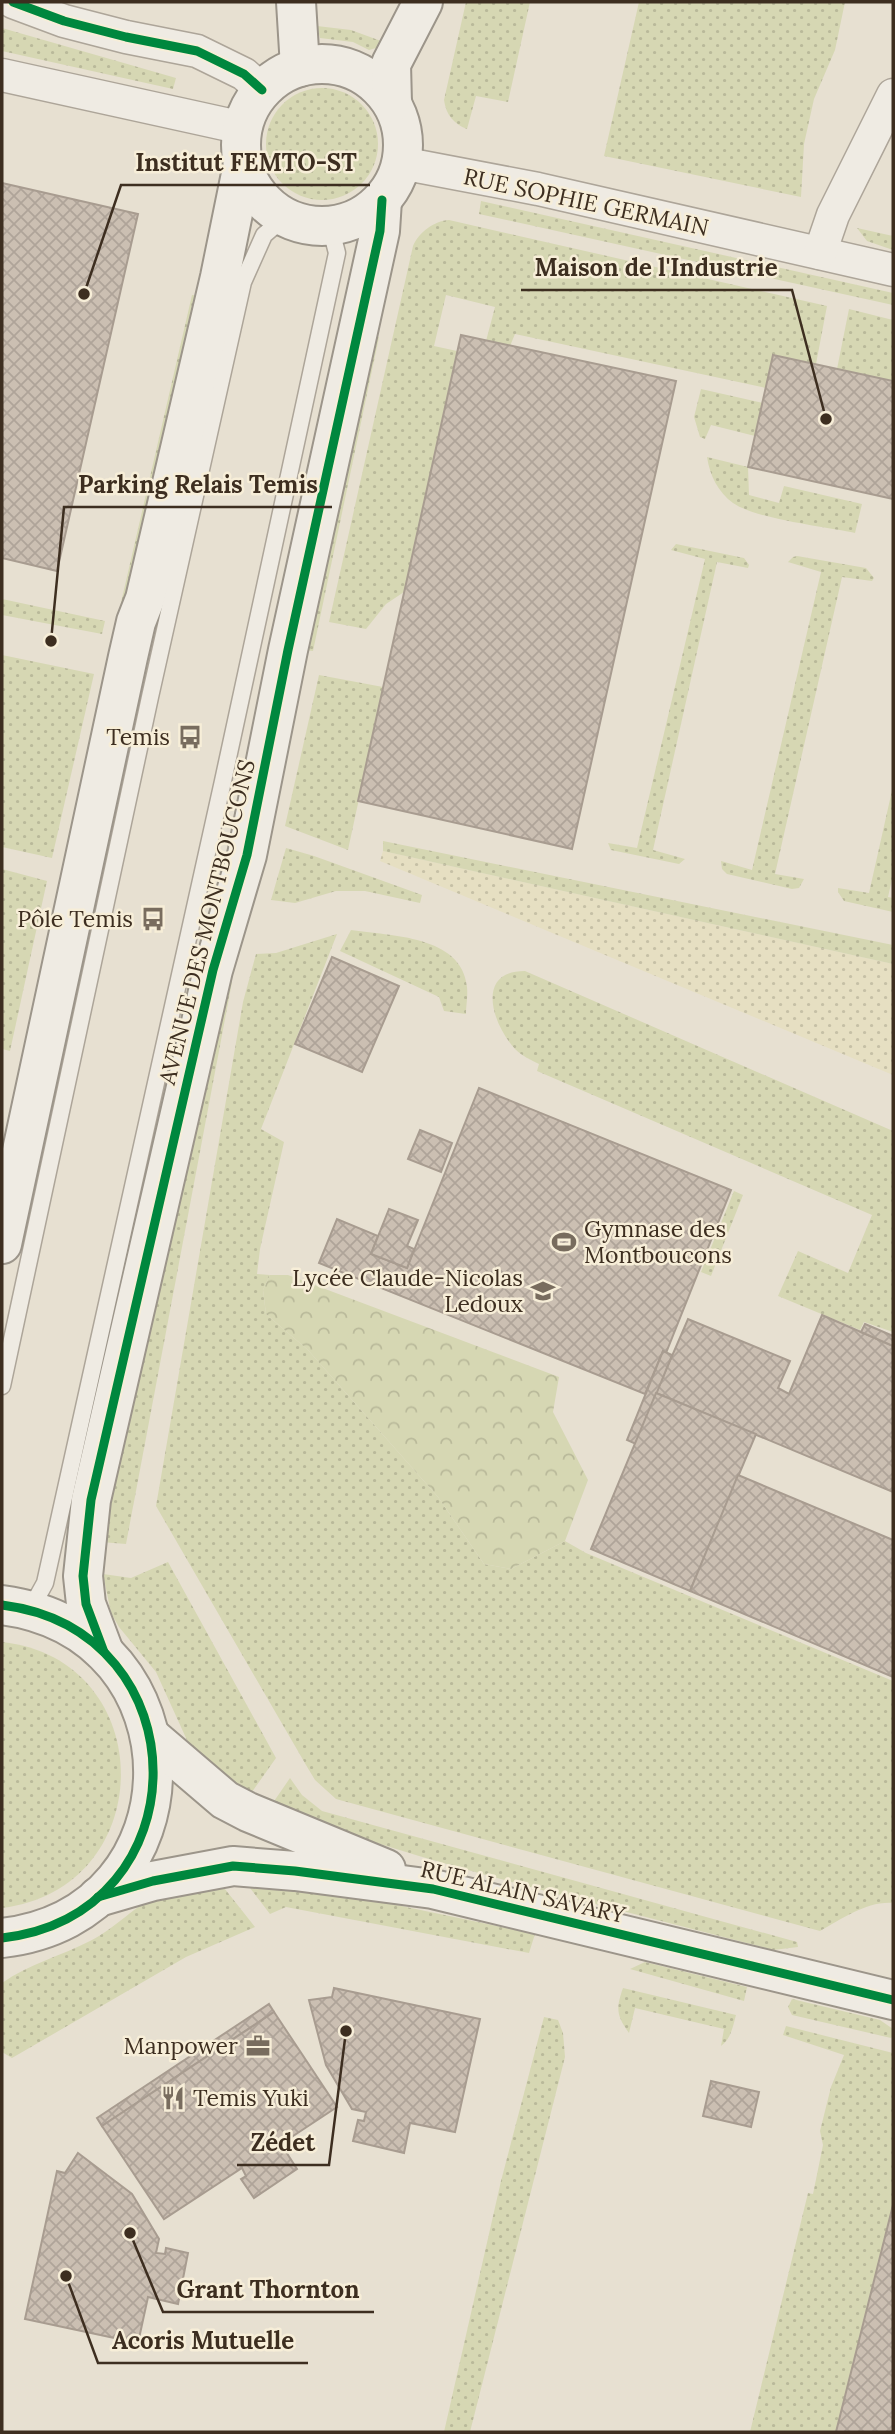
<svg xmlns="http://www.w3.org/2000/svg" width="895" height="2434" viewBox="0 0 895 2434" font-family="Lora,serif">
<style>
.farmland{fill:url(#farmland-dots)}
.grass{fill:url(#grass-dots)}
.forest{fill:url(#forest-crowns)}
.building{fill:url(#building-cross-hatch);stroke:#a89c90;stroke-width:2}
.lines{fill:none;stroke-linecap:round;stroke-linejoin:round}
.lane-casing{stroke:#ada599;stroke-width:19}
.street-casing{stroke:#ada599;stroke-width:35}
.secondary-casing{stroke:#9c958a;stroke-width:42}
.lane{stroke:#efebe3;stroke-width:16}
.street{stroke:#efebe3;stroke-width:32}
.secondary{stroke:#efebe3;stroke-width:38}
.cycleway-casing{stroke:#f7eed8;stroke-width:13}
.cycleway{stroke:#00873e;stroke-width:9}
.labels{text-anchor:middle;stroke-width:5;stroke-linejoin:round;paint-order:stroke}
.street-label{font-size:23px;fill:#3d2e20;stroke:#f7eed8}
.poi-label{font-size:23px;fill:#3d2e20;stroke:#f7eed8;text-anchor:end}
.leader{fill:none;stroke:#3d2e20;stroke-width:2.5}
.callout-dot{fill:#3d2e20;stroke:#f7eed8;stroke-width:2.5}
.callout-label{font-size:24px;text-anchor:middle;font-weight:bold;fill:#3d2e20;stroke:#f7eed8;stroke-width:5;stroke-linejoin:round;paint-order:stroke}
</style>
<defs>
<pattern id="farmland-dots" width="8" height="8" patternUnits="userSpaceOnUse" patternTransform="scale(1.75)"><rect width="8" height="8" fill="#e6dfc2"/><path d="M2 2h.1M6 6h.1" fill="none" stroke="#c6c0a6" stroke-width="1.8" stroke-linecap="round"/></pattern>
<pattern id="grass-dots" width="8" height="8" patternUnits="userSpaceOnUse" patternTransform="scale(1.75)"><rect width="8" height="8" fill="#d6d7b3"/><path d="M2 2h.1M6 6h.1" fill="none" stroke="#b9b99a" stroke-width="1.8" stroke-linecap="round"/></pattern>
<pattern id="forest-crowns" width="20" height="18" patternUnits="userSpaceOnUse" patternTransform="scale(1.75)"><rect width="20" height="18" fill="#d6d7b3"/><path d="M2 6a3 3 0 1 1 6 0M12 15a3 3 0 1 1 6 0" fill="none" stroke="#b9b99a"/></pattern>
<pattern id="building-cross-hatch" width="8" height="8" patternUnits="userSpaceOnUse" patternTransform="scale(1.75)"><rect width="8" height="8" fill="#cbbfb2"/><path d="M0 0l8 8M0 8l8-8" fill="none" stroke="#afa499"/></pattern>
</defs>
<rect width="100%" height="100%" fill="#e7e0d1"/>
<!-- farmland -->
<path class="farmland" d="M383 851 893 964V1075L380 861Z"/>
<!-- grass -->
<g class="grass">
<path d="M466 2H530L508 102 476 96 467 129C454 124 446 115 444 100Z"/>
<path d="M639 2H845L835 50 814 99 804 144 801 197 604 156Z"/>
<path d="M317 26 351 30 381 41 376 48 369 50 353 42 320 38Z"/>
<path d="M2 28 176 78 173 89 2 51Z"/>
<circle cx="322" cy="144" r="56"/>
<path d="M481 201 893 293V305L479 214Z"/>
<path d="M449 220 827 306 816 364 774 355 766 388 515 334 510 346 486 341 495 307 446 295 434 346 457 351 404 592 386 604 366 629 329 622 413 246C419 232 434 221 449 220Z"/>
<path d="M857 228 893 236V250L867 241Z"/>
<path d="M192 295 204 296 127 609 120 607Z"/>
<path d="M849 309 893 320V381L837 369Z"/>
<path d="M367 334 379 337 313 651 305 650Z"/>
<path d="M701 389 763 403 755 436 711 425 705 439 700 437 694 417Z"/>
<path d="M707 457 748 467 749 495 779 503 784 486 862 504 855 533C826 527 756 519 733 503 718 492 710 476 707 457Z"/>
<path d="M676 544 744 558 749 565 748 568 717 562 653 850 685 859 679 864 611 850 608 843 637 848 705 559 671 550Z"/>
<path d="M797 556 866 568 874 578 872 581 842 577 775 874 804 879 799 888 792 889 727 874 722 869 721 861 752 870 821 572 788 562 793 557Z"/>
<path d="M2 599 105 621 102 634 2 615Z"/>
<path d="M2 655 94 674 52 858 2 847Z"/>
<path d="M319 675 383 687 348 850 285 826Z"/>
<path d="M893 786V875L888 897 893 898V912L844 901 838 892V888L869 893Z"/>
<path d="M383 841 893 945V964L383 851Z"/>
<path d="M286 848 314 856 422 895 420 903 365 891H336L295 903 271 900Z"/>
<path d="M2 869 47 881 10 1051 2 1049Z"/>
<path d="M351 930C390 936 462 935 467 987 468 996 466 1006 466 1014L444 1011 439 997 340 951Z"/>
<path d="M337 934 261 1129 284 1142 260 1249 257 1274 270 1275 263 1290 266 1314 308 1350 438 1497 484 1564 511 1569 565 1541 586 1553 893 1681V1903C867 1901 842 1919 820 1931L336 1799 315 1780 306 1765 156 1506 243 1002 256 954 276 953Z"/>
<path d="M525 971 893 1131V1332L864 1322 860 1330 778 1296 798 1251 848 1273 872 1215 537 1071 539 1064C531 1060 522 1056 515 1049 492 1024 475 971 525 971Z"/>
<path d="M225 980 232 982 126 1544 101 1542Z"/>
<path d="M734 1191 743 1195 711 1276 701 1272Z"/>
<path d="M168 1562 276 1758 247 1799 191 1749 156 1672 119 1627 111 1613 103 1574 131 1578Z"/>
<path d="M2 1642C160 1659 161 1888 2 1908Z"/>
<path d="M290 1778 302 1795 322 1811 797 1942 798 1947 773 1950C605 1905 433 1867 270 1807Z"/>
<path d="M221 1884 255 1927 186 1957 12 2058 2 2052V1983C29 1964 61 1956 90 1941 116 1928 135 1905 162 1893 179 1887 203 1887 221 1884Z"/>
<path d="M265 1884 306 1886 535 1934 529 1953 286 1907 270 1914 250 1888Z"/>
<path d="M645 1962 747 1987 744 2001 630 1969Z"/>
<path d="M623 1988 736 2015C733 2026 731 2039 721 2046L724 2029 635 2008 629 2033C616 2015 616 2008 623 1988Z"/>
<path d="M792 1999 880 2020 893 2029V2036L891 2038 792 2015 788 2007Z"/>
<path d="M544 2017 558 2020 563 2033 565 2057 470 2432H444L501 2181Z"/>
<path d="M786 2026 893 2053V2205L836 2432H750L808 2193 813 2194 823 2145 820 2131 831 2087 844 2055 783 2035Z"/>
</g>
<!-- forest -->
<path class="forest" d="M270 1275H288L559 1377 553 1412 588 1480 565 1541 511 1569 484 1564 438 1497 308 1350 266 1314 263 1290Z"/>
<!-- building -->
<g class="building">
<path d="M2 183 138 214 57 571 2 558Z"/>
<path d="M461 335 676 381 572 849 358 801Z"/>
<path d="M773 355 893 381V499L748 467Z"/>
<path d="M332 957 399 986 362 1072 295 1044Z"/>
<path d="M479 1088 731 1190 666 1353 663 1351 645 1394 319 1263 337 1219 378 1236 371 1254 407 1268Z"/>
<path d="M420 1130 452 1143 441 1172 408 1159Z"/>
<path d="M389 1209 418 1220 407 1246 414 1249 407 1268 371 1254Z"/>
<path d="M822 1315 893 1346V1492L656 1393 688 1319 790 1361 778 1388 789 1394Z"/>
<path d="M865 1324 893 1336V1346L861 1332Z"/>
<path d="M663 1351 672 1355 636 1444 627 1440Z"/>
<path d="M656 1393 756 1434 690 1591 591 1549Z"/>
<path d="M738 1475 893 1540V1677L690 1591Z"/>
<path d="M334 1988 480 2019 455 2132 410 2123 404 2153 353 2141 358 2120 364 2121 366 2112 352 2109 326 2065 309 2000 332 1997Z"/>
<path d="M269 2004 274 2012 102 2126 97 2118Z"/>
<path d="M274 2012 337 2107 281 2144 297 2169 254 2198 241 2179 246 2176 242 2168 164 2219 102 2126Z"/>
<path d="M711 2081 759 2092 751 2127 703 2116Z"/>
<path d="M78 2153 132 2194 159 2239 156 2253 165 2254 166 2248 188 2253 178 2304 148 2297 138 2343 25 2319 57 2171 65 2173Z"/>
<path d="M893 2205V2432H836Z"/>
</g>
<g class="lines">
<!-- lane casing -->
<g class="lane-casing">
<g id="lane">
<path d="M2 1386 150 697 243 282 264 235 285 217"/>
<path d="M30 1610 45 1583 223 781 337 253 330 226"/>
</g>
</g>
<!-- street casing -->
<g class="street-casing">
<g id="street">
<path d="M13 2 64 21 126 37 197 51 244 74 262 90"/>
<path d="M2 75 243 128"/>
<path d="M401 163 538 189 893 270"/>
<path d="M820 253 833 215 893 95"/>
</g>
</g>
<!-- secondary casing -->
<g class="secondary-casing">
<g id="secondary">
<path d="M296 2 300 67"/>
<circle cx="322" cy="145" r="81"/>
<path d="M392 103 391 64 423 2"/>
<path d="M2 1244 128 657 136 622 145 599 220 277 243 164"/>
<path d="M2 1605C204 1631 203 1915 2 1938"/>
<path d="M104 1652 86 1604 83 1576 91 1500 213 970 247 855 288 650 380 231 382 200"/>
<path d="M150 1736 225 1800 248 1812 386 1869"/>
<path d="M98 1897 153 1881 233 1866 295 1871 433 1889 893 2000"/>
</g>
</g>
<!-- lane -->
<use href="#lane" class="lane"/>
<!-- street -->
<use href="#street" class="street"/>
<!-- secondary -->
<use href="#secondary" class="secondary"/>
<!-- cycleway casing -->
<g class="cycleway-casing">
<g id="cycleway">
<path d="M13 2 64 21 126 37 197 51 244 74 262 90"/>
<path d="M2 1605C204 1631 203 1915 2 1938"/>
<path d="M104 1652 86 1604 83 1576 91 1500 213 970 247 855 288 650 380 231 382 200"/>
<path d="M98 1897 153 1881 233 1866 295 1871 433 1889 893 2000"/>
</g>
</g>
<!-- cycleway -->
<use href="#cycleway" class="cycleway"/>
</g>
<!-- icons -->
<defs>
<g id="bus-bare" transform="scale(1.89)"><path d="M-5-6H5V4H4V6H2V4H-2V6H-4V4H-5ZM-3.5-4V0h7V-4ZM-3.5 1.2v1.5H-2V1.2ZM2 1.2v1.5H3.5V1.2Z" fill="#786c5e" stroke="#f7eed8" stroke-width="2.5" paint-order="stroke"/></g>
<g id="stadium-bare" transform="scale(1.89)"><path d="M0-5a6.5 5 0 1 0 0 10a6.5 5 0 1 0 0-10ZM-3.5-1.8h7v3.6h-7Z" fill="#786c5e" stroke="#f7eed8" stroke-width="2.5" paint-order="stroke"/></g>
<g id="school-bare" transform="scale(1.89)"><path d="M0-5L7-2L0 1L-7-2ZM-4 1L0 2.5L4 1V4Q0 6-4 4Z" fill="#786c5e" stroke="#f7eed8" stroke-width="2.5" paint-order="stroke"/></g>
<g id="office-bare" transform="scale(1.89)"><path d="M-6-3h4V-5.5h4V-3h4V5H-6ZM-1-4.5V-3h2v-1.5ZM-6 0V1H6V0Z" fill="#786c5e" stroke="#f7eed8" stroke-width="2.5" paint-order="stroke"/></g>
<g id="restaurant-bare" transform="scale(1.89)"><path d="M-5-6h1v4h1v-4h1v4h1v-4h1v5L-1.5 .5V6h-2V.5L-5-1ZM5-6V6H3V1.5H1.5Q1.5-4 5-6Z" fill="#786c5e" stroke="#f7eed8" stroke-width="2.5" paint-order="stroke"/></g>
</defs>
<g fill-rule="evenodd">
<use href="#bus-bare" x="190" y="737"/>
<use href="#bus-bare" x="153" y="919"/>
<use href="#stadium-bare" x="564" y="1242"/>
<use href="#school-bare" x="543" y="1291"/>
<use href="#office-bare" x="258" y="2046"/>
<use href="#restaurant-bare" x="173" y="2098"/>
</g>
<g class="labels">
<!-- street labels -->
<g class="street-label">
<text transform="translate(586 202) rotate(12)" y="8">RUE SOPHIE GERMAIN</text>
<text transform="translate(207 922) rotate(-76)" y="8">AVENUE DES MONTBOUCONS</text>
<text transform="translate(523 1892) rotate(13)" y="8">RUE ALAIN SAVARY</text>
</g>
<!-- poi labels -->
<g class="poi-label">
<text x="170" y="745">Temis</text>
<text x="133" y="927">Pôle Temis</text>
<text x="584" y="1237" text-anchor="start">Gymnase des<tspan x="584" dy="26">Montboucons</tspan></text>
<text x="523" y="1286">Lycée Claude-Nicolas<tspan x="523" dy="26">Ledoux</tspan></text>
<text x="238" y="2054">Manpower</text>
<text x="193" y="2106" text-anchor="start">Temis Yuki</text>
</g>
</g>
<!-- callouts -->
<path class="leader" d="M84 294L121 185H370M826 419L792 290H521M51 641L64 507H332M346 2031L329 2165H237M130 2233L163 2312H374M66 2276L98 2363H308"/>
<g class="callout-dot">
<circle cx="84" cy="294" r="7"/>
<circle cx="826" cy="419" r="7"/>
<circle cx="51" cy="641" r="7"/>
<circle cx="346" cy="2031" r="7"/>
<circle cx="130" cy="2233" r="7"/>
<circle cx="66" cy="2276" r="7"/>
</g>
<g class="callout-label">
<text x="246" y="171">Institut FEMTO-ST</text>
<text x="656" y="276">Maison de l'Industrie</text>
<text x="198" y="493">Parking Relais Temis</text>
<text x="283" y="2151">Zédet</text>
<text x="268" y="2298">Grant Thornton</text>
<text x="203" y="2349">Acoris Mutuelle</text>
</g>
<!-- border -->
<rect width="895" height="2434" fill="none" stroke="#3d2e20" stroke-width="7"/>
</svg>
